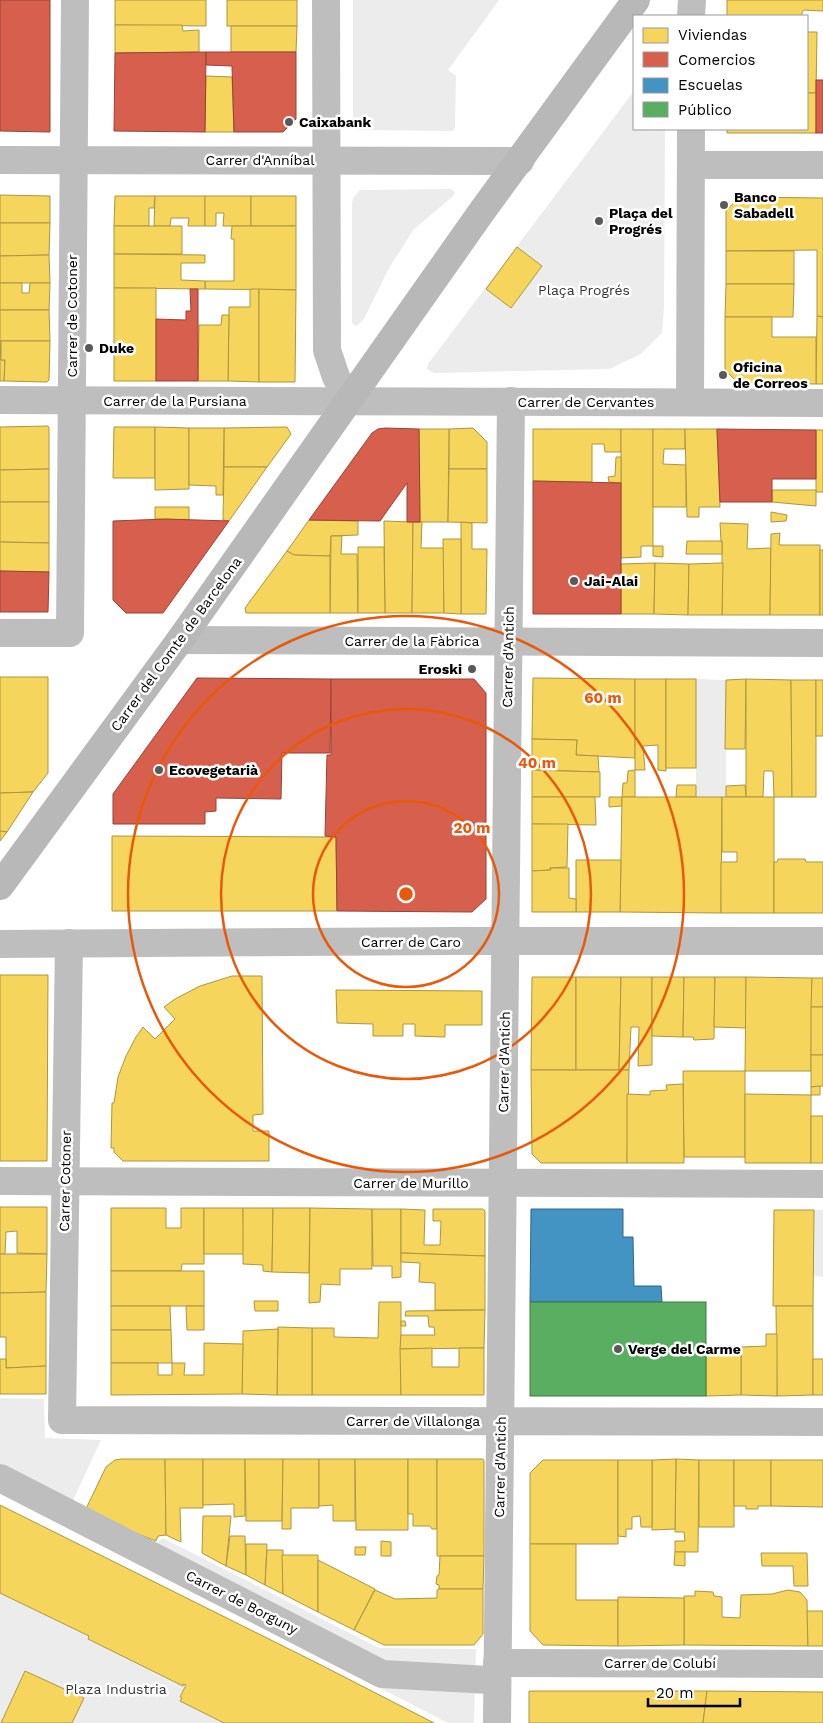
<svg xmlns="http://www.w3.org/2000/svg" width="823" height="1723" viewBox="0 0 823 1723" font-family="'Work Sans',sans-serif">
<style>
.green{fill:#ececec}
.homes{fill:#f6d55c;stroke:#ac9540}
.shops{fill:#d6604d;stroke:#964336}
.schools{fill:#4393c3;stroke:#2f6788}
.public{fill:#5aae61;stroke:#3f7a44}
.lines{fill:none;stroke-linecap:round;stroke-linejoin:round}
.street{stroke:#bebebe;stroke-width:28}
.secondary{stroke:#b8b8b8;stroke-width:28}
.ring{fill:none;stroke:#e8590c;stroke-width:2.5}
.poi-dot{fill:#595959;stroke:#fff;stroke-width:2}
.labels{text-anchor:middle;stroke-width:5;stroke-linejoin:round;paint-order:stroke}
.poi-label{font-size:14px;font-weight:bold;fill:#000;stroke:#fff;text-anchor:start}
.street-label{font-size:14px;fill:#000;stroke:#fff}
.park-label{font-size:14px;fill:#333;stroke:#fff}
.centre{fill:#e8590c;stroke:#fff;stroke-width:2.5}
.ring-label{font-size:15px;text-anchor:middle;font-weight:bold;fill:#e8590c;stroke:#fff;stroke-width:5;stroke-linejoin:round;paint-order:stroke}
</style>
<rect width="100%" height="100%" fill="#fff"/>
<!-- green -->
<g class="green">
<path d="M353 0H499L448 70 456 76 455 127 453 131 358 130 353 125Z"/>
<path d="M634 91V129H665L664 308 662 333 641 354 609 369 434 373 427 369 428 364Z"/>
<path d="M451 189 455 192 453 196 413 230 388 270 364 319 356 326 352 323V204L353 198 360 190Z"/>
<path d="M696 679 726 680V797H696Z"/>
<path d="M814 1210H823V1277L814 1276Z"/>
<path d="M0 1398 44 1399 45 1438 101 1440 69 1509 157 1543 163 1538 379 1648 476 1649 474 1723H448L0 1492Z"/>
<path d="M0 1593 89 1636 88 1639 182 1686 183 1684 186 1685 180 1697 182 1698 181 1701 224 1723H72L83 1698 26 1671 1 1723H0Z"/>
</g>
<!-- homes -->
<g class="homes">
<path d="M115 0H206V26L115 25Z"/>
<rect x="227" y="0" width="70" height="26"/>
<path d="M727 0H823V11L804 10 802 12V16H727Z"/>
<path d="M115 25H182L183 31 199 30V52L115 53Z"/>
<path d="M231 26H297L296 52H231Z"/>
<path d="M807 32H817L816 93H807Z"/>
<path d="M206 76 232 77 234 132H205Z"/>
<path d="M807 93H816V133H727V129H807Z"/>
<path d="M0 195 50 196V223H0Z"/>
<path d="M115 196H155L154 208H149V226H114Z"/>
<path d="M155 196H205V226H188L189 218H171L170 226H154Z"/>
<path d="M205 196H251V226H223L224 213H216V226H205Z"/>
<rect x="251" y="196" width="45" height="30"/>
<path d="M739 197 823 198V317L817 316V250L726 251V211Z"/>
<path d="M0 223H50L49 255 0 256Z"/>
<rect x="114" y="226" width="68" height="28"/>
<path d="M232 226H296V290L205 289V281H234V239H231Z"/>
<path d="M517 247 542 266 511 308 486 289Z"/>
<rect x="726" y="251" width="68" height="33"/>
<path d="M114 254 205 255V263H181V280L205 281V289L114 288Z"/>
<path d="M49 255 50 283H0V256Z"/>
<path d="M0 283H22V293H29L30 283H50L49 310H0Z"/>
<path d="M726 284H794L793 317H725Z"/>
<rect x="114" y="288" width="42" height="93"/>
<path d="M250 289H259V382L228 381 229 307H250Z"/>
<path d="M259 289 296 290 295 382H259Z"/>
<path d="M0 310H49L50 341H0Z"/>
<path d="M222 315H229L228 381H198L199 325H221Z"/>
<path d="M817 316 823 317V384H816Z"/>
<path d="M725 317H772V337H816V384L738 383 725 370Z"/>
<path d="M0 341 1 360H5L4 381H0Z"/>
<path d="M1 341H50L49 380 47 382 4 381 5 360H1Z"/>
<path d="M48 426 49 428V469L0 470V427Z"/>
<path d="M114 427H155V478H113Z"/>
<path d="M155 427 189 428V489L155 490Z"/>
<path d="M287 427 291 434 267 467H224V428Z"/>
<path d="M189 428H224L223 495H216V486L189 485Z"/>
<path d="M473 428 487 442V469H449V429Z"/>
<path d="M419 429H449L448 522H420Z"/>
<path d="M533 429H621V452H605L604 444H592V482L533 481Z"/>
<path d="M621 429H653V546H641V557L621 558Z"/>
<path d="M653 429H685V449H664L663 464 686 465V507H653Z"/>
<path d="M685 429H717L720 507H699V517H687Z"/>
<rect x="816" y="430" width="7" height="62"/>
<path d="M616 457H621V483L609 482 608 477 615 476Z"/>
<path d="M224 467H267L229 521 223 520Z"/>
<path d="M49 469V502H0V470Z"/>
<path d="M449 469H487V523L448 522Z"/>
<path d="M772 490H816V506L772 502Z"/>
<path d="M0 502H49V543L0 542Z"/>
<path d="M155 507H189V520L155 519Z"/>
<path d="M771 512 787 515 786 521 771 522Z"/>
<path d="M309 520 358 521V535L331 536 330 556 294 555 287 551Z"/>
<path d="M384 521 413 522 412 613H385Z"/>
<path d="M413 522H422L421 548H444V613H412Z"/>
<path d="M461 522 472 523V549H487L486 614H461Z"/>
<path d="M720 523 748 524 747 549 771 548 770 615H722V541H721Z"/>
<path d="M780 533 779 545H820V615H770L771 534Z"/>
<path d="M331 536H342L341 554H357L358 613H330Z"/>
<path d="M443 539H461V614L444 613Z"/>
<path d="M687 541H722V554H686Z"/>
<path d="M0 542 49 543V572L0 571Z"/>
<path d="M653 546H663V557L653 556Z"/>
<path d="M358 547H384L385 613H358Z"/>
<rect x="820" y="550" width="3" height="65"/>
<path d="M287 551 294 555 330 556V613H246L245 608Z"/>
<path d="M655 563 654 614H621V564Z"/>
<path d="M655 563 689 564 688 615 654 614Z"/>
<path d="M723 563 722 615H688L689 564Z"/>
<path d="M0 677H48V773L33 792 0 793Z"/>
<path d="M533 678 635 679V758L576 755 577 740 532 739Z"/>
<path d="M635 679H666V771L658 770V745L643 746 645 770H635Z"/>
<rect x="666" y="679" width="30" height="89"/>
<path d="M746 679 745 749H725L726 680Z"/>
<path d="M746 679 791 680 792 797H774L773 771H764L763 797H746Z"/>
<path d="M791 680H816V797H792Z"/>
<rect x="816" y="680" width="7" height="56"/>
<path d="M532 739 577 740 576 755 598 756 599 772 532 770Z"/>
<path d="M532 770 600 772V797H532Z"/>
<path d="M635 770V797H622L623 783H627L628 771Z"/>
<path d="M677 785H696V797H676Z"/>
<path d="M745 785 746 797H726V786Z"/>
<path d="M33 792 7 832 0 831V793Z"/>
<path d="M532 797H595L596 825 532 824Z"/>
<path d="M609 797H622V806L609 807Z"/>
<path d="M622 797H722L721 913 620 912Z"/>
<path d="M722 797H774V913H721V862H737V852H722Z"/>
<path d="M532 824H568L567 867 550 868 551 870 532 871Z"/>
<path d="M0 831 7 832 0 841Z"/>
<path d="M112 836 336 837 337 911H112Z"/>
<path d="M778 859H805L806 862H823V913H774V862H777Z"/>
<path d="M576 860H621L620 912H576Z"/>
<path d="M550 868H569V898L576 899V912H532V871L551 870Z"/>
<path d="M0 975H48L47 1161H0Z"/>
<path d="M232 976H262L263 1114 253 1115V1131H269V1161H123L114 1152V1148H111L112 1103H114L118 1077 126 1056 136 1037 143 1027 155 1039 175 1019 164 1007 175 999 200 986Z"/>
<path d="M532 977H576V1070H531Z"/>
<path d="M576 977H621L619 1070H576Z"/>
<path d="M621 977H652V1065L638 1066 639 1027H631L629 1070H619Z"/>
<path d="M652 977H684L683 1037 652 1036Z"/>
<path d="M684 977H715L714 1039 694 1040 693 1037H683Z"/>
<path d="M715 977H746V1028L714 1027Z"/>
<path d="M746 977 812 978 811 1071H745Z"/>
<path d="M812 978H823V1007H811Z"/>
<path d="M336 990 482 991V1025H445V1037L415 1036V1024H403V1036H373V1024L337 1023Z"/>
<rect x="811" y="1007" width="12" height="48"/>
<path d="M811 1055H823V1086L811 1087Z"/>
<path d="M531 1070H629L627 1163H541L532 1154Z"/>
<path d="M683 1071H745V1157H684Z"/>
<path d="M683 1084 684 1163H627V1094L650 1095V1091L667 1090 666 1085Z"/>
<path d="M820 1086V1095H811V1087Z"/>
<path d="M745 1094 811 1095V1163H745Z"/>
<rect x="811" y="1116" width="12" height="47"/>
<path d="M0 1207H47V1254L17 1253V1231L6 1232 5 1254H0Z"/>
<path d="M111 1208H166V1228H181V1208H204V1264H182L181 1271H111Z"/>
<path d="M204 1208H243L244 1254H204Z"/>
<path d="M243 1208H273L272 1272 263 1271V1265L243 1264Z"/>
<path d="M273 1208H310L309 1273 272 1272Z"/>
<path d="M310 1208 372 1209V1269H340V1285L321 1284 320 1302 309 1303Z"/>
<path d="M372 1209H401V1277L392 1278V1266H373Z"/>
<path d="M401 1209 425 1210 424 1245H440L441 1221H433V1209H483L485 1211V1256L401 1253Z"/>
<path d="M774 1210H814L813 1306H773Z"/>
<path d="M401 1253 485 1256V1310H435V1283L419 1282 420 1263 401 1262Z"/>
<path d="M0 1254H47L46 1292 0 1293Z"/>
<rect x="111" y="1271" width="93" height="35"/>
<path d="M46 1292V1366L6 1368V1337H0V1293Z"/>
<path d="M254 1301H278V1311H255Z"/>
<path d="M379 1302H401V1395H312V1328H334V1337L378 1338Z"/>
<path d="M111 1306H170L171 1330H111Z"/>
<path d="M186 1306H204V1330H187Z"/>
<path d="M776 1306H813V1395L777 1396Z"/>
<path d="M485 1310 484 1348 400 1349 401 1335H435L434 1327H429L428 1316H405L406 1311Z"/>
<path d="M401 1321H405L406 1326H401Z"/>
<path d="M278 1327 312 1328V1395H277Z"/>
<path d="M278 1329 277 1395 242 1394 243 1331Z"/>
<path d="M111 1330H171L172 1363H111Z"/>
<path d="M766 1334H777V1396L741 1395V1347L766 1346Z"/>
<path d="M204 1343 243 1344 242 1394 111 1395V1363H158V1375H172V1363H185L184 1375H204Z"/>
<path d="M432 1348V1367H459V1348H484V1395H401L400 1349Z"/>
<path d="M706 1349 741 1350V1395L706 1396Z"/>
<path d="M0 1359H6V1368L46 1366V1394H0Z"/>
<rect x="813" y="1359" width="10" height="36"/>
<path d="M121 1459H165L166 1535 158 1536 156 1541 84 1513 106 1467 115 1460Z"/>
<path d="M165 1459H203V1508H180L181 1542 166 1535Z"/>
<path d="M203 1459H245V1516L234 1517V1504L203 1505Z"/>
<path d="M245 1459H283L282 1521H246Z"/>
<path d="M283 1459H319V1508H291V1529H282Z"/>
<path d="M319 1459H355V1521H333V1505L319 1506Z"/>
<path d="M355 1459H408V1530H356Z"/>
<path d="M408 1459H437V1529H432L430 1526H413V1514H408Z"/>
<path d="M437 1459H483L484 1461V1556H437Z"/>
<path d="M676 1459 699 1460 698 1552H675V1541H685L684 1532H675Z"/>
<path d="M676 1459 675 1529 652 1530V1460Z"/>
<path d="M543 1460H618V1544H530V1473Z"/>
<path d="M618 1460H652V1527H641L640 1516 632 1517V1529H626V1537L618 1536Z"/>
<rect x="699" y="1460" width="35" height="67"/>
<path d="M734 1460H771V1506H758V1509H746V1506H734Z"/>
<path d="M771 1460H823V1507L771 1506Z"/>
<path d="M0 1505 321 1665 434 1723H224L180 1701 182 1698 180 1697 186 1685 183 1684V1686L88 1639 89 1636 0 1593Z"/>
<path d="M203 1516H231L226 1566 202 1553Z"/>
<path d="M230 1536H245L246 1575 226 1566Z"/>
<path d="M381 1541 391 1542V1556H381Z"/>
<path d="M246 1544H267L265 1585 246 1575Z"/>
<path d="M530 1544H576V1600H618V1646L543 1645 530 1631Z"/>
<path d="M355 1547H366L365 1555H355Z"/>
<path d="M267 1550H283V1594L265 1585Z"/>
<path d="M675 1552H685V1566L674 1565Z"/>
<path d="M761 1553H807L808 1586H794L793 1566H762Z"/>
<path d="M282 1555H318V1612L283 1594Z"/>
<path d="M440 1556H484L483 1589H439V1585L436 1584 437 1576 439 1575Z"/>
<path d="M318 1560 375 1589 354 1630 318 1612Z"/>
<path d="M439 1589H483V1634L474 1645H384L354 1630 375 1590 395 1599 437 1598V1590Z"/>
<path d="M788 1590 800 1592 807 1600 808 1646 684 1645V1596H695V1591L713 1592 714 1596 722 1597V1617L740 1618 741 1595 772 1594Z"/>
<path d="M618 1597 684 1598V1645L618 1646Z"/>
<path d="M807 1611H823V1646H808Z"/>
<path d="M25 1671 84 1698 72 1723H1Z"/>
<path d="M529 1691H707L703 1723H529Z"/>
<path d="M707 1691 823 1692V1723H703Z"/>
</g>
<!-- shops -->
<g class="shops">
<path d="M0 0H50V132L0 131Z"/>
<path d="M206 52 205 132 114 131 115 53Z"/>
<path d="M206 52H296V119L283 132H234L232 66 206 65Z"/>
<rect x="816" y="80" width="7" height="53"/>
<path d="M190 289H198V381H156V319L186 320V311H191Z"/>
<path d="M385 428 419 429 420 522H407V483L380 521 309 520 372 433 378 429Z"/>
<path d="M717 429 816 430V479H772V502H720Z"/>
<path d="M533 481 621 483V614H533Z"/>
<path d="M166 519 229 521 163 613H126L113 600V521Z"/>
<path d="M0 571 49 572 48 612H0Z"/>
<path d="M197 678 331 679 330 753H282L281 799 216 798V811L205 812V824H113V794Z"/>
<path d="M331 679H474L486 693V899L472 912 337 911 336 837 325 836 327 755H331Z"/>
</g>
<!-- schools -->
<path class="schools" d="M531 1209H623V1237H633L634 1286H661L662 1302H530Z"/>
<!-- public -->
<rect class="public" x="530" y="1302" width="176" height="94"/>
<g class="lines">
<!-- street -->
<g class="street">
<path d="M326 0 327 350 336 377 350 401"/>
<path d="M691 16 692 0"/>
<path d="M0 160 520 161"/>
<path d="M691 165H823"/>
<path d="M0 400 823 403"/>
<path d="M690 402 691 129"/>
<path d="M0 633H70L75 0"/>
<path d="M180 640 823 643"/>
<path d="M69 943 62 1420 823 1422"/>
<path d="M0 944 454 941H823"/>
<path d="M0 1181 823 1184"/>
<path d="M0 1478 382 1674 489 1680 497 1678"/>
<path d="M497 1663 823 1664"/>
<path d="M497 1723 511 401"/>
</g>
<!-- secondary -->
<path class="secondary" d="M0 886 180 640 480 214 636 0"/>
</g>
<!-- distance rings -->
<g class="ring">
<circle cx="406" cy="894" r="93"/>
<circle cx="406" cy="894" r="185"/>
<circle cx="406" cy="894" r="278"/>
</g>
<!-- markers -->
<g class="poi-dot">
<circle cx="289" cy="122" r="5"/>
<circle cx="724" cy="205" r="5"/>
<circle cx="599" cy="221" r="5"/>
<circle cx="89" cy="348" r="5"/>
<circle cx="723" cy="375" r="5"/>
<circle cx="574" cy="581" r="5"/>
<circle cx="472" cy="669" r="5"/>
<circle cx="159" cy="770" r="5"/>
<circle cx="618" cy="1349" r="5"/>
</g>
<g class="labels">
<!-- poi labels -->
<g class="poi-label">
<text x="299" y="127">Caixabank</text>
<text x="734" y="202">Banco<tspan x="734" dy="16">Sabadell</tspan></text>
<text x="609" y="218">Plaça del<tspan x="609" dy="16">Progrés</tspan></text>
<text x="99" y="353">Duke</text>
<text x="733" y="372">Oficina<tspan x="733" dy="16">de Correos</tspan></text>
<text x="584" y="586">Jai-Alai</text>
<text x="462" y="674" text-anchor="end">Eroski</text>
<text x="169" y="775">Ecovegetarià</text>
<text x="628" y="1354">Verge del Carme</text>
</g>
<!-- street labels -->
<g class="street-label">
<text x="260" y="165">Carrer d'Anníbal</text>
<text transform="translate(72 316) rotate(-90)" y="5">Carrer de Cotoner</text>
<text x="175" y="406">Carrer de la Pursiana</text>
<text x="586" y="407">Carrer de Cervantes</text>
<text x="412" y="646">Carrer de la Fàbrica</text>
<text transform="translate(176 644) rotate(-54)" y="5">Carrer del Comte de Barcelona</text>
<text transform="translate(508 657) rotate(-89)" y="5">Carrer d'Antich</text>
<text x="411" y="947">Carrer de Caro</text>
<text transform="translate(504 1062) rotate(-89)" y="5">Carrer d'Antich</text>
<text transform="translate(65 1181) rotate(-89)" y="5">Carrer Cotoner</text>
<text x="411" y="1188">Carrer de Murillo</text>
<text x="413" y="1426">Carrer de Villalonga</text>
<text transform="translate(500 1467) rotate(-89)" y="5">Carrer d'Antich</text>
<text transform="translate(242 1602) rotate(27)" y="5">Carrer de Borguny</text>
<text x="660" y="1668">Carrer de Colubí</text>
</g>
<!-- park labels -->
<g class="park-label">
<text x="584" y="295">Plaça Progrés</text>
<text x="116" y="1694">Plaza Industria</text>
</g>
</g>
<circle cx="406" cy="894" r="8" class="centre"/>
<g class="ring-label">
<text x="603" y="703">60 m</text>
<text x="537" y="768">40 m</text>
<text x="472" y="833">20 m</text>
</g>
<!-- legend -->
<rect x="633" y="15" width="175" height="115" fill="#ffffff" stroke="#999999"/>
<rect x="643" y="28" width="25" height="15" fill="#f6d55c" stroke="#999999"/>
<text x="678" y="40" font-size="15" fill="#000000">Viviendas</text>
<rect x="643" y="52" width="25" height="15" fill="#d6604d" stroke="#999999"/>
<text x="678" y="65" font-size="15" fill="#000000">Comercios</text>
<rect x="643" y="78" width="25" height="15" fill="#4393c3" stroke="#999999"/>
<text x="678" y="90" font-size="15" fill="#000000">Escuelas</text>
<rect x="643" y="102" width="25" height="15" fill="#5aae61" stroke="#999999"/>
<text x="678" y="115" font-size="15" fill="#000000">Público</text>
<!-- scale -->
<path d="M648 1698v8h92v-8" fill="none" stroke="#000000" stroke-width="2.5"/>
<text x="656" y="1698" font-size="15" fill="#000000" stroke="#ffffff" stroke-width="4" paint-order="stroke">20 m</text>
</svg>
